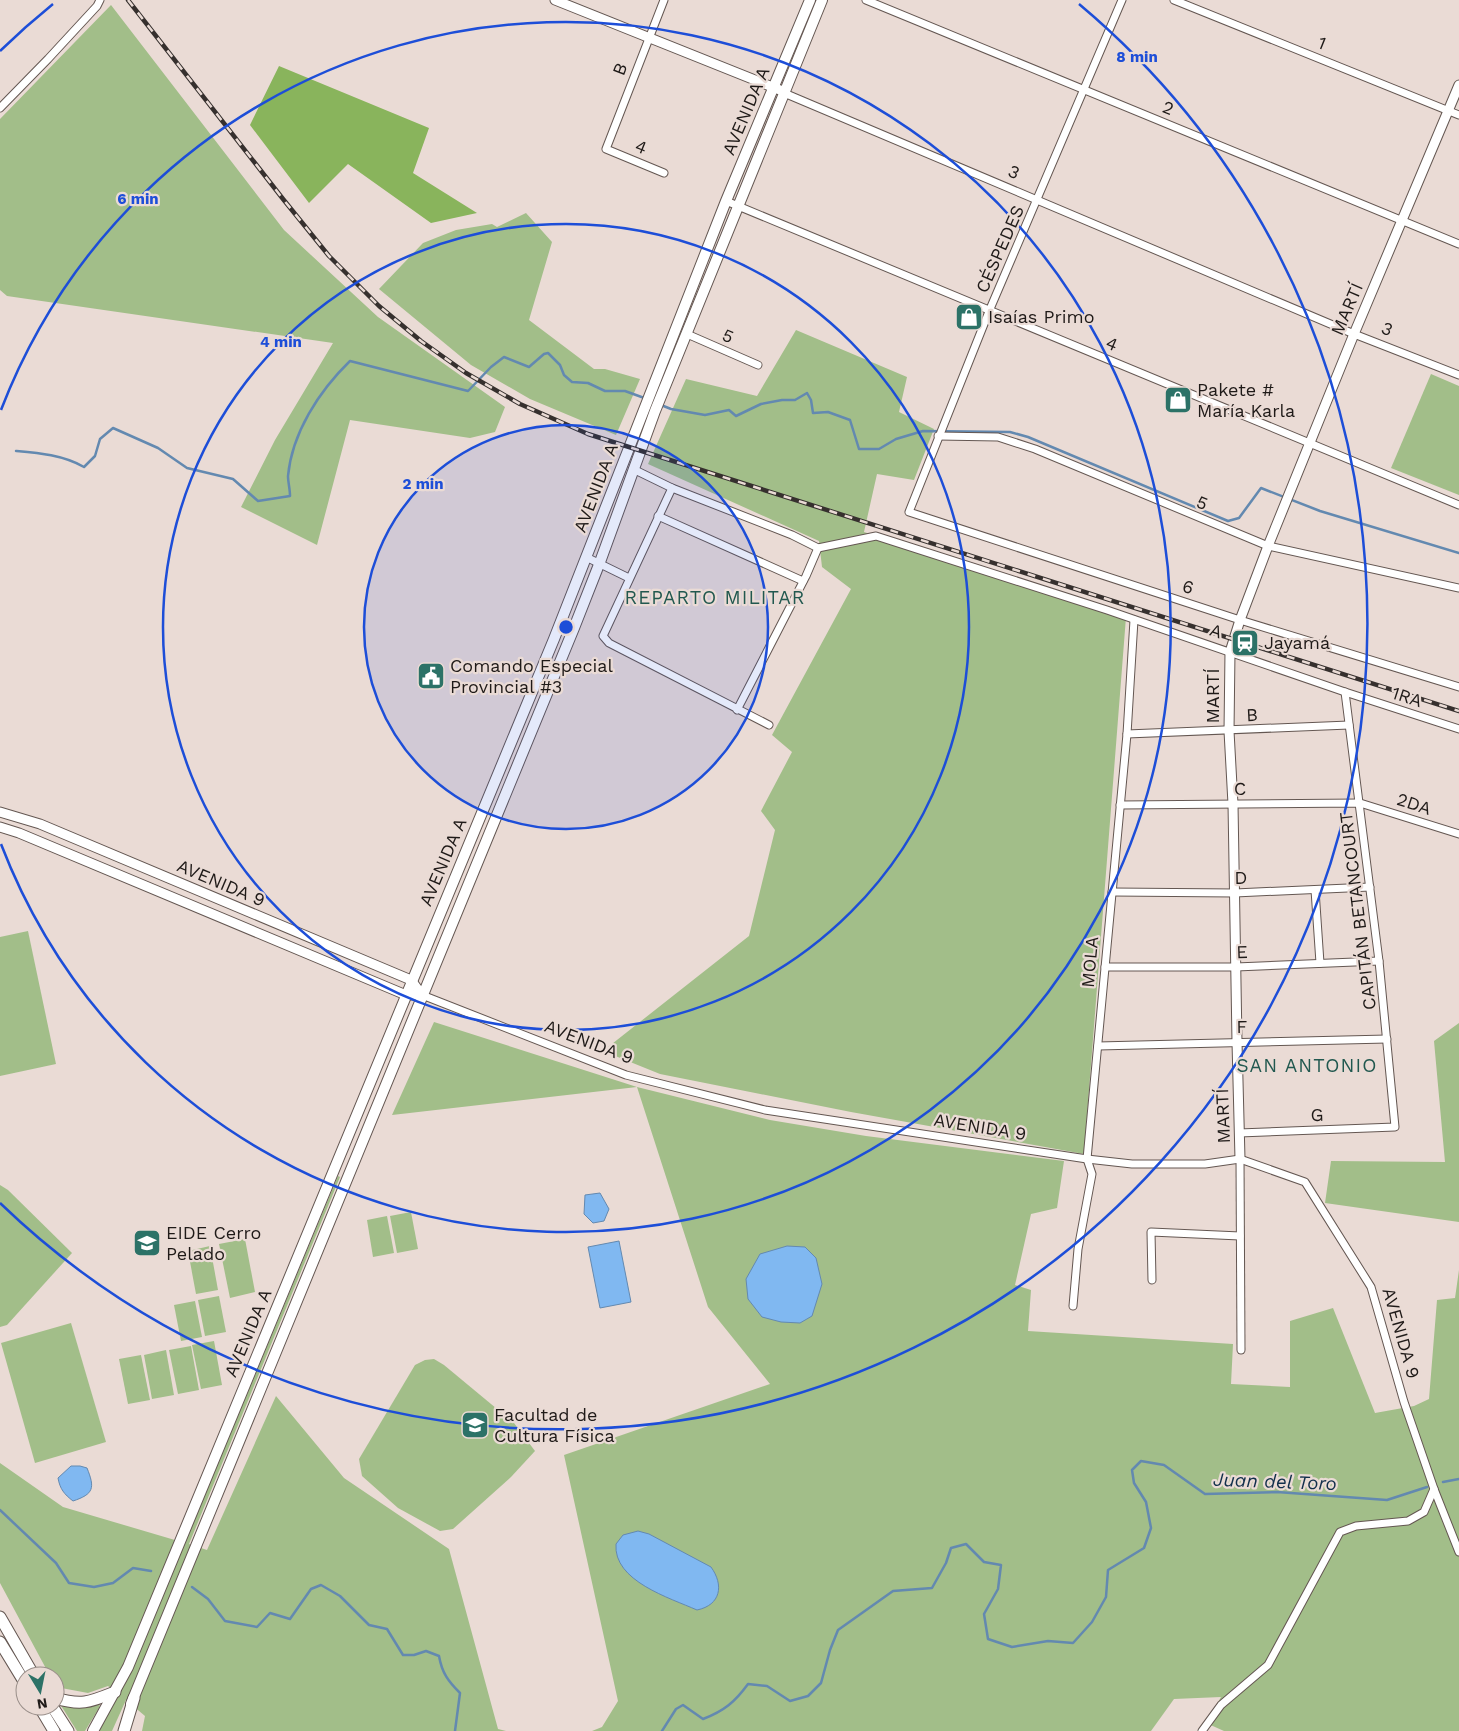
<svg xmlns="http://www.w3.org/2000/svg" width="1459" height="1731" viewBox="0 0 1459 1731" font-family="'Work Sans',sans-serif">
<style>
.green{fill:#a2be89}
.forest{fill:#89b45c}
.water{fill:#80b8f1;stroke:#6389b0}
.lines{fill:none;stroke-linecap:round;stroke-linejoin:round}
.stream{stroke:#6389b0;stroke-width:2.5}
.minor-casing{stroke:#645752;stroke-width:9}
.tertiary-casing{stroke:#645752;stroke-width:11}
.secondary-casing{stroke:#645752;stroke-width:12}
.trunk-casing{stroke:#645752;stroke-width:13}
.minor{stroke:#fff;stroke-width:7}
.tertiary{stroke:#fff;stroke-width:9}
.secondary{stroke:#fff;stroke-width:10}
.trunk{stroke:#fff;stroke-width:11}
.rail-casing{stroke:#36302e;stroke-width:4.5}
.rail{stroke:#eadbd5;stroke-width:2.5;stroke-dasharray:8;stroke-linecap:butt}
.ring{fill:none;stroke:#1d4ed8;stroke-width:2.5}
.labels{text-anchor:middle;stroke-width:4.5;stroke-linejoin:round;paint-order:stroke}
.street-label{font-size:18px;fill:#1f1a18;stroke:#eadbd5}
.poi-label{font-size:18px;fill:#1f1a18;stroke:#eadbd5;text-anchor:start}
.neighbourhood-label{font-size:19px;letter-spacing:1px;fill:#21584f;stroke:#eadbd5}
.water-label{font-size:19px;font-style:italic;fill:#112f4b;stroke:#eadbd5}
.centre{fill:#1d4ed8;stroke:#eadbd5;stroke-width:2.5}
.ring-label{font-size:15px;text-anchor:middle;font-weight:bold;fill:#1d4ed8;stroke:#eadbd5;stroke-width:4.5;stroke-linejoin:round;paint-order:stroke}
</style>
<rect width="100%" height="100%" fill="#eadbd5"/>
<!-- green -->
<g class="green">
<path d="M111 5 284 230 378 317 505 407 495 432 470 438 350 420 317 545 241 507 275 440 333 343 7 296 0 290V119Z"/>
<path d="M526 213 552 242 529 320 594 369H605L640 379 616 435 530 399 471 365 379 289 423 243 456 230 492 224 497 227Z"/>
<path d="M796 330 907 377 899 412 934 429 914 480 877 474 864 532 1126 617 1084 1154 851 1112 660 1074 603 1051 749 936 775 830 761 811 792 752 772 735 851 589 822 567 819 541 648 464 686 379 757 396Z"/>
<path d="M1431 374 1459 386V495L1391 468Z"/>
<path d="M28 931 56 1064 0 1076V937Z"/>
<path d="M434 1022 637 1087 770 1120 866 1136 1064 1161 1057 1208 1031 1214 1015 1285 1031 1290 1028 1331 1233 1344 1231 1384 1290 1387V1321L1333 1308 1375 1413 1414 1406 1429 1399 1437 1300 1455 1298 1459 1270V1731H1224L1206 1723 1221 1697 1174 1699 1151 1731H592L602 1727 618 1701 564 1455 770 1384 708 1307 637 1087 392 1115Z"/>
<path d="M1459 1023V1222L1325 1203 1331 1161 1445 1162 1434 1041Z"/>
<path d="M338 1176 340 1177 189 1544 207 1550 276 1396 344 1478 449 1549 498 1729 506 1731H142L145 1716 126 1700 112 1731H98L118 1694 108 1686 88 1693 56 1687 55 1676H50L0 1583V1463L63 1507 185 1543Z"/>
<path d="M0 1185 8 1190 72 1253 7 1325 0 1327Z"/>
<path d="M411 1212 418 1249 397 1253 390 1216Z"/>
<path d="M387 1216 394 1253 373 1257 367 1220Z"/>
<path d="M245 1239 255 1292 230 1298 219 1244Z"/>
<path d="M210 1246 218 1290 196 1294 188 1251Z"/>
<path d="M219 1296 226 1332 205 1336 198 1300Z"/>
<path d="M195 1301 202 1337 181 1341 174 1305Z"/>
<path d="M71 1323 106 1442 35 1463 1 1343Z"/>
<path d="M214 1341 222 1385 201 1389 192 1345Z"/>
<path d="M191 1346 199 1390 178 1394 169 1350Z"/>
<path d="M166 1350 174 1395 152 1399 144 1355Z"/>
<path d="M141 1355 150 1400 128 1404 119 1359Z"/>
<path d="M434 1359 444 1365 514 1423 535 1451 511 1477 453 1529 440 1531 398 1508 362 1476 359 1459 415 1365 425 1360Z"/>
<path d="M99 1703 100 1704 99 1708 85 1731H77L60 1704Z"/>
</g>
<!-- forest -->
<path class="forest" d="M279 66 429 128 413 173 477 213 431 223 348 164 309 203 250 125Z"/>
<!-- water -->
<g class="water">
<path d="M600 1193 609 1209 604 1221 593 1223 584 1214 585 1195Z"/>
<path d="M619 1241 631 1302 600 1308 588 1247Z"/>
<path d="M787 1246 805 1247 816 1258 822 1284 812 1316 800 1323 781 1322 762 1317 748 1299 746 1279 760 1254Z"/>
<path d="M71 1466H80L87 1468C95 1488 94 1494 73 1501 64 1494 60 1489 58 1478Z"/>
<path d="M638 1531 649 1534 711 1567C724 1585 721 1605 697 1610 670 1598 613 1581 616 1544L623 1535Z"/>
</g>
<g class="lines">
<!-- stream -->
<g class="stream">
<path d="M661 405 671 409 705 415 729 410 736 416 761 404 782 400H795L807 393 811 400 813 413 828 412 850 420 859 449H879L896 439 923 431 1010 432 1028 437 1228 521 1239 518 1261 488 1320 511 1459 553"/>
<path d="M16 451C39 453 63 455 84 467L95 456 100 439 113 428 158 448 187 468 233 479 258 501 290 496C290 489 288 482 288 476 292 433 319 391 350 361L468 391 491 367 504 357 529 367 544 354 548 353 560 365 564 375 572 382 588 383 605 391H625L647 399"/>
<path d="M1443 1482 1459 1479"/>
<path d="M0 1510 56 1563 69 1583 94 1587 113 1583 133 1568 151 1571"/>
<path d="M192 1587 208 1599 225 1621 257 1627 270 1613 290 1619 311 1589 321 1585 340 1596 369 1625 387 1629 403 1655H414L426 1651 439 1656C442 1673 448 1681 460 1693L455 1731"/>
<path d="M662 1731 676 1709 683 1705 703 1719C724 1711 735 1702 748 1684L767 1686 790 1701 808 1696 821 1683 830 1650 838 1630 893 1591 932 1588 946 1563 951 1548 966 1544 984 1562 1001 1565 998 1589 984 1614 988 1639 1012 1647 1048 1641 1073 1643 1092 1622 1106 1597 1108 1570 1144 1548 1151 1528 1146 1502 1134 1483 1132 1470 1141 1461 1164 1465 1205 1494 1277 1492 1387 1500 1427 1487"/>
</g>
<!-- minor casing -->
<g class="minor-casing">
<g id="minor">
<path d="M866 0 1459 244"/>
<path d="M1122 0 990 309 909 512 1240 620 1459 687"/>
<path d="M1174 0 1459 115"/>
<path d="M784 93 1354 334 1459 375"/>
<path d="M0 108 48 59 97 6 100 0"/>
<path d="M664 173 606 149 664 0"/>
<path d="M726 201 1459 505"/>
<path d="M687 334 758 365"/>
<path d="M938 436 998 437 1035 449 1268 546 1459 588"/>
<path d="M633 469 672 488 792 535 818 548 876 536 1107 610 1345 692 1459 729"/>
<path d="M672 488 603 636 609 643 769 725"/>
<path d="M658 516 803 581"/>
<path d="M586 557 629 578"/>
<path d="M737 710 806 576 818 548"/>
<path d="M1127 734 1349 725"/>
<path d="M1120 805 1360 803 1459 834"/>
<path d="M1315 890 1320 963"/>
<path d="M1112 892 1235 893 1370 887"/>
<path d="M1105 967H1236L1379 961"/>
<path d="M422 995 626 1075 765 1110 1087 1159 1132 1164H1205L1240 1159 1305 1182 1371 1287 1404 1402 1434 1489 1459 1552"/>
<path d="M1098 1046 1387 1039"/>
<path d="M1239 1133 1395 1127 1379 961 1345 692"/>
<path d="M1240 1159 1241 1350"/>
<path d="M1152 1280 1151 1232 1240 1236"/>
<path d="M1073 1306 1078 1249 1092 1174 1087 1159 1127 734 1134 620"/>
<path d="M1202 1731 1221 1705 1268 1665 1340 1532 1356 1526 1408 1521 1424 1512 1434 1489"/>
</g>
</g>
<!-- tertiary casing -->
<g class="tertiary-casing">
<g id="tertiary">
<path d="M555 0 780 90"/>
<path d="M0 812 40 824 411 980 422 995"/>
<path d="M0 827 19 833 406 995H422"/>
<path d="M1240 1159 1237 1042 1233 804 1229 731 1230 652 1240 620 1268 546 1354 334 1459 85"/>
</g>
</g>
<!-- secondary casing -->
<g class="secondary-casing">
<g id="secondary">
<path d="M131 1704 574 628 600 562 655 411 822 0"/>
<path d="M93 1731 128 1667 554 639 726 201 810 0"/>
</g>
</g>
<!-- trunk casing -->
<g class="trunk-casing">
<g id="trunk">
<path d="M0 1617 34 1676"/>
<path d="M0 1642 25 1683"/>
<path d="M55 1698C82 1706 90 1702 115 1692"/>
<path d="M39 1706 54 1731"/>
<path d="M52 1706 68 1731"/>
<path d="M124 1731 134 1698"/>
</g>
</g>
<!-- minor -->
<use href="#minor" class="minor"/>
<!-- tertiary -->
<use href="#tertiary" class="tertiary"/>
<!-- secondary -->
<use href="#secondary" class="secondary"/>
<!-- trunk -->
<use href="#trunk" class="trunk"/>
<!-- rail casing -->
<g class="rail-casing">
<path id="rail" d="M128 0 283 199 329 256 379 306 421 341 466 373 520 404 588 434 1459 711"/>
</g>
<!-- rail -->
<use href="#rail" class="rail"/>
</g>
<!-- distance rings -->
<circle cx="566" cy="627" r="202" fill="#1d4ed8" fill-opacity=".12"/>
<g class="ring">
<circle cx="566" cy="627" r="202"/>
<circle cx="566" cy="627" r="403"/>
<path d="M1 410A605 605 0 1 1 1 844"/>
<path d="M0 51A807 807 0 0 1 53 4M1079 4A807 807 0 1 1 0 1203"/>
</g>
<!-- icons -->
<defs>
<g id="shop-square" transform="scale(1.4375)"><rect x="-9" y="-9" width="18" height="18" rx="4" fill="#2c7267" stroke="#eadbd5"/><path d="M-5-2.5h2.3a2.7 3.5 0 0 1 5.4 0H5L5.5 6h-11ZM-1.5-2.5h3a1.5 2.3 0 0 0-3 0Z" fill="#fff"/></g>
<g id="station-square" transform="scale(1.4375)"><rect x="-9" y="-9" width="18" height="18" rx="4" fill="#2c7267" stroke="#eadbd5"/><path d="M-3-6H3Q5-6 5-4V2Q5 4 3 4L4.5 6H3L1.5 4h-3L-3 6H-4.5L-3 4Q-5 4-5 2V-4Q-5-6-3-6ZM-3.5-4v3h7v-3ZM-3.5 1v1.5H-2V1ZM2 1v1.5H3.5V1Z" fill="#fff"/></g>
<g id="civic-square" transform="scale(1.4375)"><rect x="-9" y="-9" width="18" height="18" rx="4" fill="#2c7267" stroke="#eadbd5"/><path d="M-.6-6.5H3V-4.5H.6V-3L4-1V1h2V6H-6V1h2V-1L-.6-3ZM-1.2 2.5V6h2.4V2.5Z" fill="#fff"/></g>
<g id="school-square" transform="scale(1.4375)"><rect x="-9" y="-9" width="18" height="18" rx="4" fill="#2c7267" stroke="#eadbd5"/><path d="M0-5L7-2L0 1L-7-2ZM-4 1L0 2.5L4 1V4Q0 6-4 4Z" fill="#fff"/></g>
<g id="university-square" transform="scale(1.4375)"><rect x="-9" y="-9" width="18" height="18" rx="4" fill="#2c7267" stroke="#eadbd5"/><path d="M0-5L7-2L0 1L-7-2ZM-4 1L0 2.5L4 1V4Q0 6-4 4Z" fill="#fff"/></g>
</defs>
<g fill-rule="evenodd">
<use href="#shop-square" x="969" y="317"/>
<use href="#shop-square" x="1178" y="400"/>
<use href="#station-square" x="1245" y="643"/>
<use href="#civic-square" x="431" y="676"/>
<use href="#school-square" x="147" y="1243"/>
<use href="#university-square" x="475" y="1425"/>
</g>
<g class="labels">
<!-- street labels -->
<g class="street-label">
<text transform="translate(1322 43) rotate(22)" y="6">1</text>
<text transform="translate(620 69) rotate(-69)" y="6">B</text>
<text transform="translate(1168 108) rotate(22)" y="6">2</text>
<text transform="translate(746 111) rotate(-67)" y="6">AVENIDA A</text>
<text transform="translate(641 147) rotate(22)" y="6">4</text>
<text transform="translate(1014 172) rotate(23)" y="6">3</text>
<text transform="translate(1000 249) rotate(-66)" y="6">CÉSPEDES</text>
<text transform="translate(1347 309) rotate(-67)" y="6">MARTÍ</text>
<text transform="translate(1387 329) rotate(22)" y="6">3</text>
<text transform="translate(728 336) rotate(23)" y="6">5</text>
<text transform="translate(1112 344) rotate(23)" y="6">4</text>
<text transform="translate(596 488) rotate(-69)" y="6">AVENIDA A</text>
<text transform="translate(1202 503) rotate(22)" y="6">5</text>
<text transform="translate(1188 587) rotate(18)" y="6">6</text>
<text transform="translate(1216 631) rotate(19)" y="6">A</text>
<text transform="translate(1213 696) rotate(-90)" y="6">MARTÍ</text>
<text transform="translate(1407 697) rotate(18)" y="6">1RA</text>
<text transform="translate(1252 715) rotate(-3)" y="6">B</text>
<text transform="translate(1240 789) rotate(-1)" y="6">C</text>
<text transform="translate(1414 804) rotate(18)" y="6">2DA</text>
<text transform="translate(443 862) rotate(-67)" y="6">AVENIDA A</text>
<text transform="translate(1241 878) rotate(-1)" y="6">D</text>
<text transform="translate(221 883) rotate(23)" y="6">AVENIDA 9</text>
<text transform="translate(1358 911) rotate(-97)" y="6">CAPITÁN BETANCOURT</text>
<text transform="translate(1242 952) rotate(-2)" y="6">E</text>
<text transform="translate(1090 962) rotate(-85)" y="6">MOLA</text>
<text transform="translate(1242 1027) rotate(-1)" y="6">F</text>
<text transform="translate(589 1042) rotate(21)" y="6">AVENIDA 9</text>
<text transform="translate(1317 1115) rotate(-2)" y="6">G</text>
<text transform="translate(1223 1116) rotate(-92)" y="6">MARTÍ</text>
<text transform="translate(980 1127) rotate(9)" y="6">AVENIDA 9</text>
<text transform="translate(248 1333) rotate(-67)" y="6">AVENIDA A</text>
<text transform="translate(1401 1333) rotate(74)" y="6">AVENIDA 9</text>
</g>
<!-- poi labels -->
<g class="poi-label">
<text x="988" y="323">Isaías Primo</text>
<text x="1197" y="396">Pakete #<tspan x="1197" dy="21">María Karla</tspan></text>
<text x="1264" y="649">Jayamá</text>
<text x="450" y="672">Comando Especial<tspan x="450" dy="21">Provincial #3</tspan></text>
<text x="166" y="1239">EIDE Cerro<tspan x="166" dy="21">Pelado</tspan></text>
<text x="494" y="1421">Facultad de<tspan x="494" dy="21">Cultura Física</tspan></text>
</g>
<!-- neighbourhood labels -->
<g class="neighbourhood-label">
<text x="715" y="604">REPARTO MILITAR</text>
<text x="1307" y="1072">SAN ANTONIO</text>
</g>
<!-- water labels -->
<g class="water-label">
<text transform="translate(1275 1481) rotate(2)" y="7">Juan del Toro</text>
</g>
</g>
<circle cx="566" cy="627" r="8" class="centre"/>
<g class="ring-label">
<text x="1137" y="62">8 min</text>
<text x="138" y="204">6 min</text>
<text x="281" y="347">4 min</text>
<text x="423" y="489">2 min</text>
</g>
<!-- north arrow -->
<g transform="translate(40 1691) rotate(170)"><circle r="24" fill="#eadbd5" stroke="#998e89"/>
<path d="M0-4L9 19L0 12L-9 19Z" fill="#2c7267"/>
<text y="-8" font-size="14" font-weight="bold" text-anchor="middle" fill="#1f1a18">N</text>
</g>
</svg>
